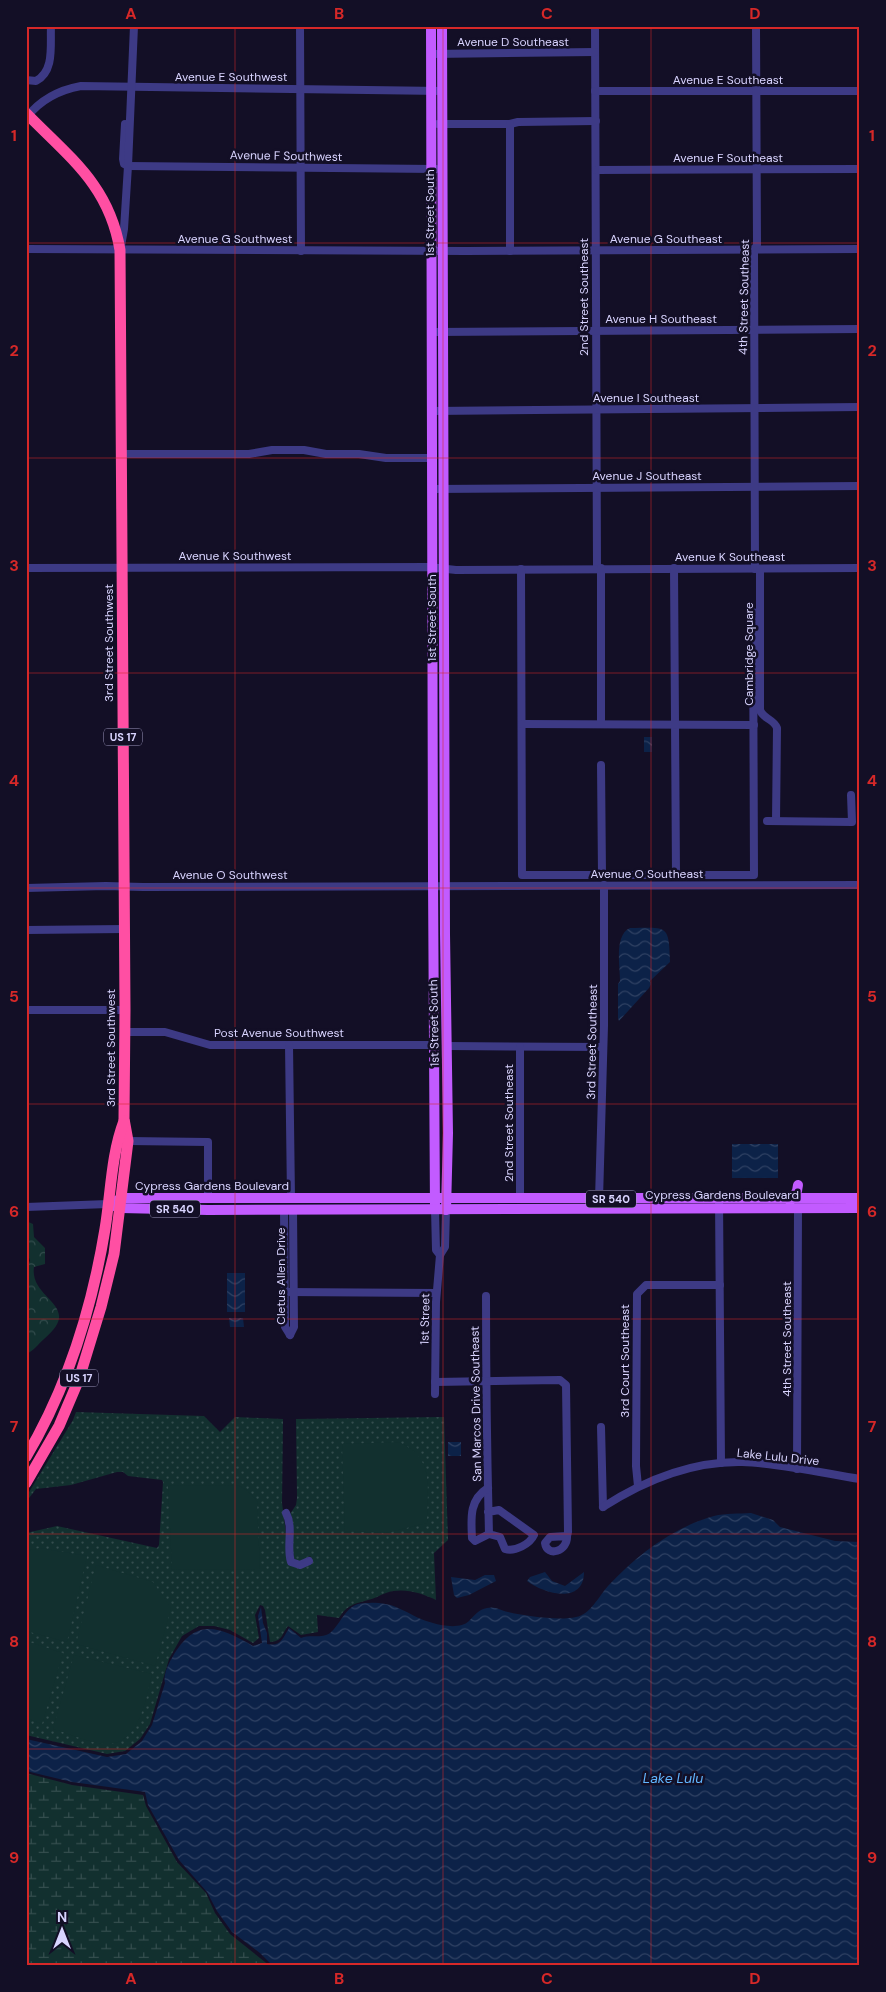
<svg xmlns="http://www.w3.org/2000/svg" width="886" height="1992" viewBox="0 0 886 1992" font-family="'DM Sans',sans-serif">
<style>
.forest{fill:url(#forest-crowns)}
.wetland{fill:url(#wetland-marsh)}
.park{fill:url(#park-dots)}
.pitch{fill:#12302f}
.water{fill:url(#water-waves)}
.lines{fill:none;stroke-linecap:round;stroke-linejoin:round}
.minor{stroke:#3d3a85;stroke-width:8}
.major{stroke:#c25bff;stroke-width:10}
.highway{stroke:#ff4fa3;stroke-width:11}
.grid{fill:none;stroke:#d62828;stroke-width:1;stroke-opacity:0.55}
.labels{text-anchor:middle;stroke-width:5;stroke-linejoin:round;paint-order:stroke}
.shield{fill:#130f26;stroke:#9e99be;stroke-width:1}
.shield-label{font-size:11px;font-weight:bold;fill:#d9d4ff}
.street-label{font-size:12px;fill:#d9d4ff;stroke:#130f26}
.water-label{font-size:14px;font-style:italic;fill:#62b6ff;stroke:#130f26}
.neatline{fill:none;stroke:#d62828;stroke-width:2}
.grid-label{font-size:16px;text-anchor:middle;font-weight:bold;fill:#d62828}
</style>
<defs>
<pattern id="forest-crowns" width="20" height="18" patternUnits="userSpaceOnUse" patternTransform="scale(1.25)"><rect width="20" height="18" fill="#12302f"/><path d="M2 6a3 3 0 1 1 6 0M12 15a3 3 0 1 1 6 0" fill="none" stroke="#344d4e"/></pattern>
<pattern id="wetland-marsh" width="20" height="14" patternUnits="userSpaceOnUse" patternTransform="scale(1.25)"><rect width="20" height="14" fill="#12302f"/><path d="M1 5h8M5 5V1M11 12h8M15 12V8" fill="none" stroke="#344d4e"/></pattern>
<pattern id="park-dots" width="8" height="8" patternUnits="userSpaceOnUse" patternTransform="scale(1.25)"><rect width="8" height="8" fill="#12302f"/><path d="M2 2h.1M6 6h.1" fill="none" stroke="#344d4e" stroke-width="1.8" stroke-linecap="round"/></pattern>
<pattern id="water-waves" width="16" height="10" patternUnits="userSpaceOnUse" patternTransform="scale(1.25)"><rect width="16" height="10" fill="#0c2248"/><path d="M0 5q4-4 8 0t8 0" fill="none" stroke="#2f4163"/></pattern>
</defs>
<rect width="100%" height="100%" fill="#130f26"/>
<!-- forest -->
<path class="forest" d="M26 1221 33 1224 34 1237 45 1248V1264L34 1267C29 1300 85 1305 44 1339 38 1344 34 1351 26 1354V1265L30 1261 26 1248Z"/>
<!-- wetland -->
<path class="wetland" d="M26 1773 72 1785 143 1795 146 1806 177 1862 206 1893 215 1913 230 1934 270 1966H26Z"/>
<!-- park -->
<path class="park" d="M76 1412 204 1416 220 1432 235 1417 283 1419 282 1503 290 1564C297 1570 306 1567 313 1561L310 1556 303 1561H295C289 1546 297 1528 290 1514L296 1505 297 1498 296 1419 444 1417 448 1540 434 1553 436 1600C421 1593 403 1587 386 1593 380 1595 374 1599 368 1600 354 1604 347 1605 339 1618L317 1615 318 1632 301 1635 288 1626C281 1635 283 1641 270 1642L265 1610 263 1606 260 1605 255 1615 259 1638 253 1643 230 1630 214 1626H199L182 1636 169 1659 150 1724 140 1739 125 1751 107 1754 26 1735V1533L57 1526 157 1548 159 1545 163 1482 162 1480 128 1476 123 1472H117L71 1485 36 1489 26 1502V1497L73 1420Z"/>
<!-- pitch -->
<g class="pitch">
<path d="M398 1442C436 1458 427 1488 427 1523L386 1533 345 1531 342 1444Z"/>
<path d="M238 1485 248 1491 257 1501 260 1569 172 1570 168 1486Z"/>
<path d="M40 1548 87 1556 67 1642 26 1631V1551Z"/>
<path d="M96 1565 153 1582 171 1608 155 1666 76 1644Z"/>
<path d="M26 1641 63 1653 42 1724 26 1718Z"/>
<path d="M74 1655 152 1674C146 1699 139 1745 106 1744 93 1744 67 1733 53 1729Z"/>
</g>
<!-- water -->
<g class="water">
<rect x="644" y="737" width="8" height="15"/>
<path d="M630 928C667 928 669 923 670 962L650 981 651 984 649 988 619 1021 618 1018V984L620 981C620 966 614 935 630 928Z"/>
<rect x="732" y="1144" width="46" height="34"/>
<rect x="227" y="1273" width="18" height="39"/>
<path d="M229 1318H243L244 1327H230Z"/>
<rect x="448" y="1442" width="13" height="14"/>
<path d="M751 1513 773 1520 780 1527 835 1541 860 1542V1966H273L260 1953 232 1932 217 1911 207 1892 179 1860 148 1805 145 1792 72 1782 26 1771V1739L107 1757 126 1754 142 1741 152 1725 165 1683C163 1676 168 1664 172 1658 195 1617 218 1626 253 1646L262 1643 258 1616 261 1607 263 1623 267 1633V1644C281 1647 283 1638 289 1628L301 1638C310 1634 322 1639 330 1633 340 1625 344 1609 358 1604 361 1603 366 1603 369 1603 398 1601 408 1617 433 1623 443 1626 461 1629 469 1621 474 1616 479 1609 487 1608 495 1606 500 1610 508 1612 525 1616 559 1621 576 1617 590 1615 599 1596 608 1586 636 1556 673 1527 714 1516 725 1513 739 1514 751 1513Z"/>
<path d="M545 1572 552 1581 565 1586 584 1572C584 1605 544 1594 527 1581L530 1577Z"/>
<path d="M485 1575H494L496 1581 469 1595 457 1598 454 1595 451 1577 475 1580Z"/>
</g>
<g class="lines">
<!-- minor -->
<g class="minor">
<path d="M300 26 301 251"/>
<path d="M595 26 597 568"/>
<path d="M432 54 595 52"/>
<path d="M26 80 36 81C55 71 50 45 51 26"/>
<path d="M595 91H860"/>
<path d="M27 117C41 99 59 90 81 86L442 91"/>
<path d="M125 124 123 159 124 164 128 166"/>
<path d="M438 124H510L518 122 596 121"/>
<path d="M128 166 436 169"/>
<path d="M596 170 860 169"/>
<path d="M121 246 124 229 128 166 134 26"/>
<path d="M26 249 466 251 860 249"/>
<path d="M510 251V124"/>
<path d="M433 332 860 329"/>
<path d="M433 411 860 407"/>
<path d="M121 454H249L272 450H304L326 454H359L386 458H433"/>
<path d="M433 489 860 486"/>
<path d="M26 568 429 567 456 570 860 568"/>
<path d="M601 568V724"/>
<path d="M674 568 676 875"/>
<path d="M521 569 522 875H754L753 612"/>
<path d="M755 569 754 250 757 245 756 26"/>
<path d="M760 569V710C763 719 774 719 777 728L776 821"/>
<path d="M522 724 754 725"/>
<path d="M601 765 602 875"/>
<path d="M767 821 852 822 851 795"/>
<path d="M26 888 106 886 143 887 860 885"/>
<path d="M26 930 125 929"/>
<path d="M26 1010H125"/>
<path d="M125 1032H165L210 1045H435"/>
<path d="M289 1045 291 1198"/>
<path d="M447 1046 603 1047"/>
<path d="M128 1141 208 1142V1198"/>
<path d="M719 1198 721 1463"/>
<path d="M520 1199V1047"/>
<path d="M599 1199 604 1026V885"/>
<path d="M26 1207 108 1204"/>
<path d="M284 1209 285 1327 290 1335"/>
<path d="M435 1209 436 1250 440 1255"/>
<path d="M285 1292 436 1293"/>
<path d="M486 1296C486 1375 487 1454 489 1534L500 1537 505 1549C515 1552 530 1544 534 1535L499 1510 488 1512"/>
<path d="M290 1335 294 1327 293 1209"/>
<path d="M435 1382 560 1380 566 1385 568 1532 567 1536 550 1537 545 1543C547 1558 568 1551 567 1536"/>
<path d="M435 1394 436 1302 440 1255 445 1247 446 1210"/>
<path d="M601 1427 603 1507"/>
<path d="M797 1469 798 1208"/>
<path d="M638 1486 636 1466 637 1294 646 1285H720"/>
<path d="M488 1488C469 1500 471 1518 472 1538L475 1541 489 1534"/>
<path d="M603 1507C645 1480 691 1461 742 1462 779 1463 823 1473 860 1479"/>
<path d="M286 1513C294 1528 286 1546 291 1562L300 1565 309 1561"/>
</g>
<!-- major -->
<g class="major">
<path d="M431 26 433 878 435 1209"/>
<path d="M442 26 445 934 448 1133 446 1210"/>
<path d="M790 1201 797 1191 798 1185"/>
<path d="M114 1202 122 1198H860"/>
<path d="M114 1206 121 1208 208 1210 860 1208"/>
</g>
<!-- highway -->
<g class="highway">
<path d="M26 113C70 158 109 185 120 250L125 1010 124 1119 128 1141 114 1254 101 1307 79 1379 59 1426 26 1483"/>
<path d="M26 1457C67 1388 92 1308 105 1229 111 1193 111 1155 124 1121"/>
</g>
</g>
<!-- grid -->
<path class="grid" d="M235 26V1966M443 26V1966M651 26V1966M26 243H860M26 458H860M26 673H860M26 888H860M26 1104H860M26 1319H860M26 1534H860M26 1749H860"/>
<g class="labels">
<!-- shield labels -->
<g class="shield">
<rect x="104" y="728.5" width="38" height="17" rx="4"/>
<rect x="586" y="1190.5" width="50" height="17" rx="4"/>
<rect x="150" y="1200.5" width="50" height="17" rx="4"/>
<rect x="60" y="1369.5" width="38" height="17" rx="4"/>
</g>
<g class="shield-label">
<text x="123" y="741">US 17</text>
<text x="611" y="1203">SR 540</text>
<text x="175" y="1213">SR 540</text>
<text x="79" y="1382">US 17</text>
</g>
<!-- street labels -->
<g class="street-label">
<text x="513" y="46">Avenue D Southeast</text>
<text x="231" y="81">Avenue E Southwest</text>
<text x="728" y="84">Avenue E Southeast</text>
<text transform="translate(286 156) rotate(1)" y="4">Avenue F Southwest</text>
<text x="728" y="162">Avenue F Southeast</text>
<text transform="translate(430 213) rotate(-90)" y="4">1st Street South</text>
<text x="235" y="243">Avenue G Southwest</text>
<text x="666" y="243">Avenue G Southeast</text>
<text transform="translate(584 297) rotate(-90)" y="4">2nd Street Southeast</text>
<text transform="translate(744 297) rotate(-89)" y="4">4th Street Southeast</text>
<text x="661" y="323">Avenue H Southeast</text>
<text x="646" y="402">Avenue I Southeast</text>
<text x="647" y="480">Avenue J Southeast</text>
<text x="235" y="560">Avenue K Southwest</text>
<text x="730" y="561">Avenue K Southeast</text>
<text transform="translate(432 618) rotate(-90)" y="4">1st Street South</text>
<text transform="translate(109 643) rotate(-90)" y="4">3rd Street Southwest</text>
<text transform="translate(749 654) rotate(-90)" y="4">Cambridge Square</text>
<text x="647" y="878">Avenue O Southeast</text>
<text x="230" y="879">Avenue O Southwest</text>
<text transform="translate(434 1023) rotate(-91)" y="4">1st Street South</text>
<text x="279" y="1037">Post Avenue Southwest</text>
<text transform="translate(592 1042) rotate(-89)" y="4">3rd Street Southeast</text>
<text transform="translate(111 1048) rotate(-90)" y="4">3rd Street Southwest</text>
<text transform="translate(509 1123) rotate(-90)" y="4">2nd Street Southeast</text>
<text x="212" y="1190">Cypress Gardens Boulevard</text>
<text x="722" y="1199">Cypress Gardens Boulevard</text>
<text transform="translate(281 1276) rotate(-90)" y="4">Cletus Allen Drive</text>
<text transform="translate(425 1319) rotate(-89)" y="4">1st Street</text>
<text transform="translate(787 1339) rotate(-90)" y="4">4th Street Southeast</text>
<text transform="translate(625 1361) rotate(-90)" y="4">3rd Court Southeast</text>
<text transform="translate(476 1404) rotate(-91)" y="4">San Marcos Drive Southeast</text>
<text transform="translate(778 1457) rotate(6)" y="4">Lake Lulu Drive</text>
</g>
<!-- water labels -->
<g class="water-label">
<text x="673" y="1783">Lake Lulu</text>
</g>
</g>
<!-- border -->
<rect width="886" height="1992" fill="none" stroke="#130f26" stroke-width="55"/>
<!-- north arrow -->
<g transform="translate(62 1930)" stroke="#130f26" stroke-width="4" paint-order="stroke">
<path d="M0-4L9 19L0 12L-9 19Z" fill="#d9d4ff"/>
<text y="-8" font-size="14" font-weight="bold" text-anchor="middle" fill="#d9d4ff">N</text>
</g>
<rect x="28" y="28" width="830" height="1936" class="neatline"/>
<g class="grid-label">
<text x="131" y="19">A</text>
<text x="339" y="19">B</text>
<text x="547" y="19">C</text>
<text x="755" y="19">D</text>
<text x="14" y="141">1</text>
<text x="872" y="141">1</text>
<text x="14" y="356">2</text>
<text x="872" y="356">2</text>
<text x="14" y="571">3</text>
<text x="872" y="571">3</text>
<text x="14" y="786">4</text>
<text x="872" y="786">4</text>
<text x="14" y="1002">5</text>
<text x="872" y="1002">5</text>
<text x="14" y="1217">6</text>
<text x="872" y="1217">6</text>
<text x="14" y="1432">7</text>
<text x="872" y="1432">7</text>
<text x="14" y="1647">8</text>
<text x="872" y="1647">8</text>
<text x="14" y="1863">9</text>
<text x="872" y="1863">9</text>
<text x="131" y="1984">A</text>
<text x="339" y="1984">B</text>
<text x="547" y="1984">C</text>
<text x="755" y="1984">D</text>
</g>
</svg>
